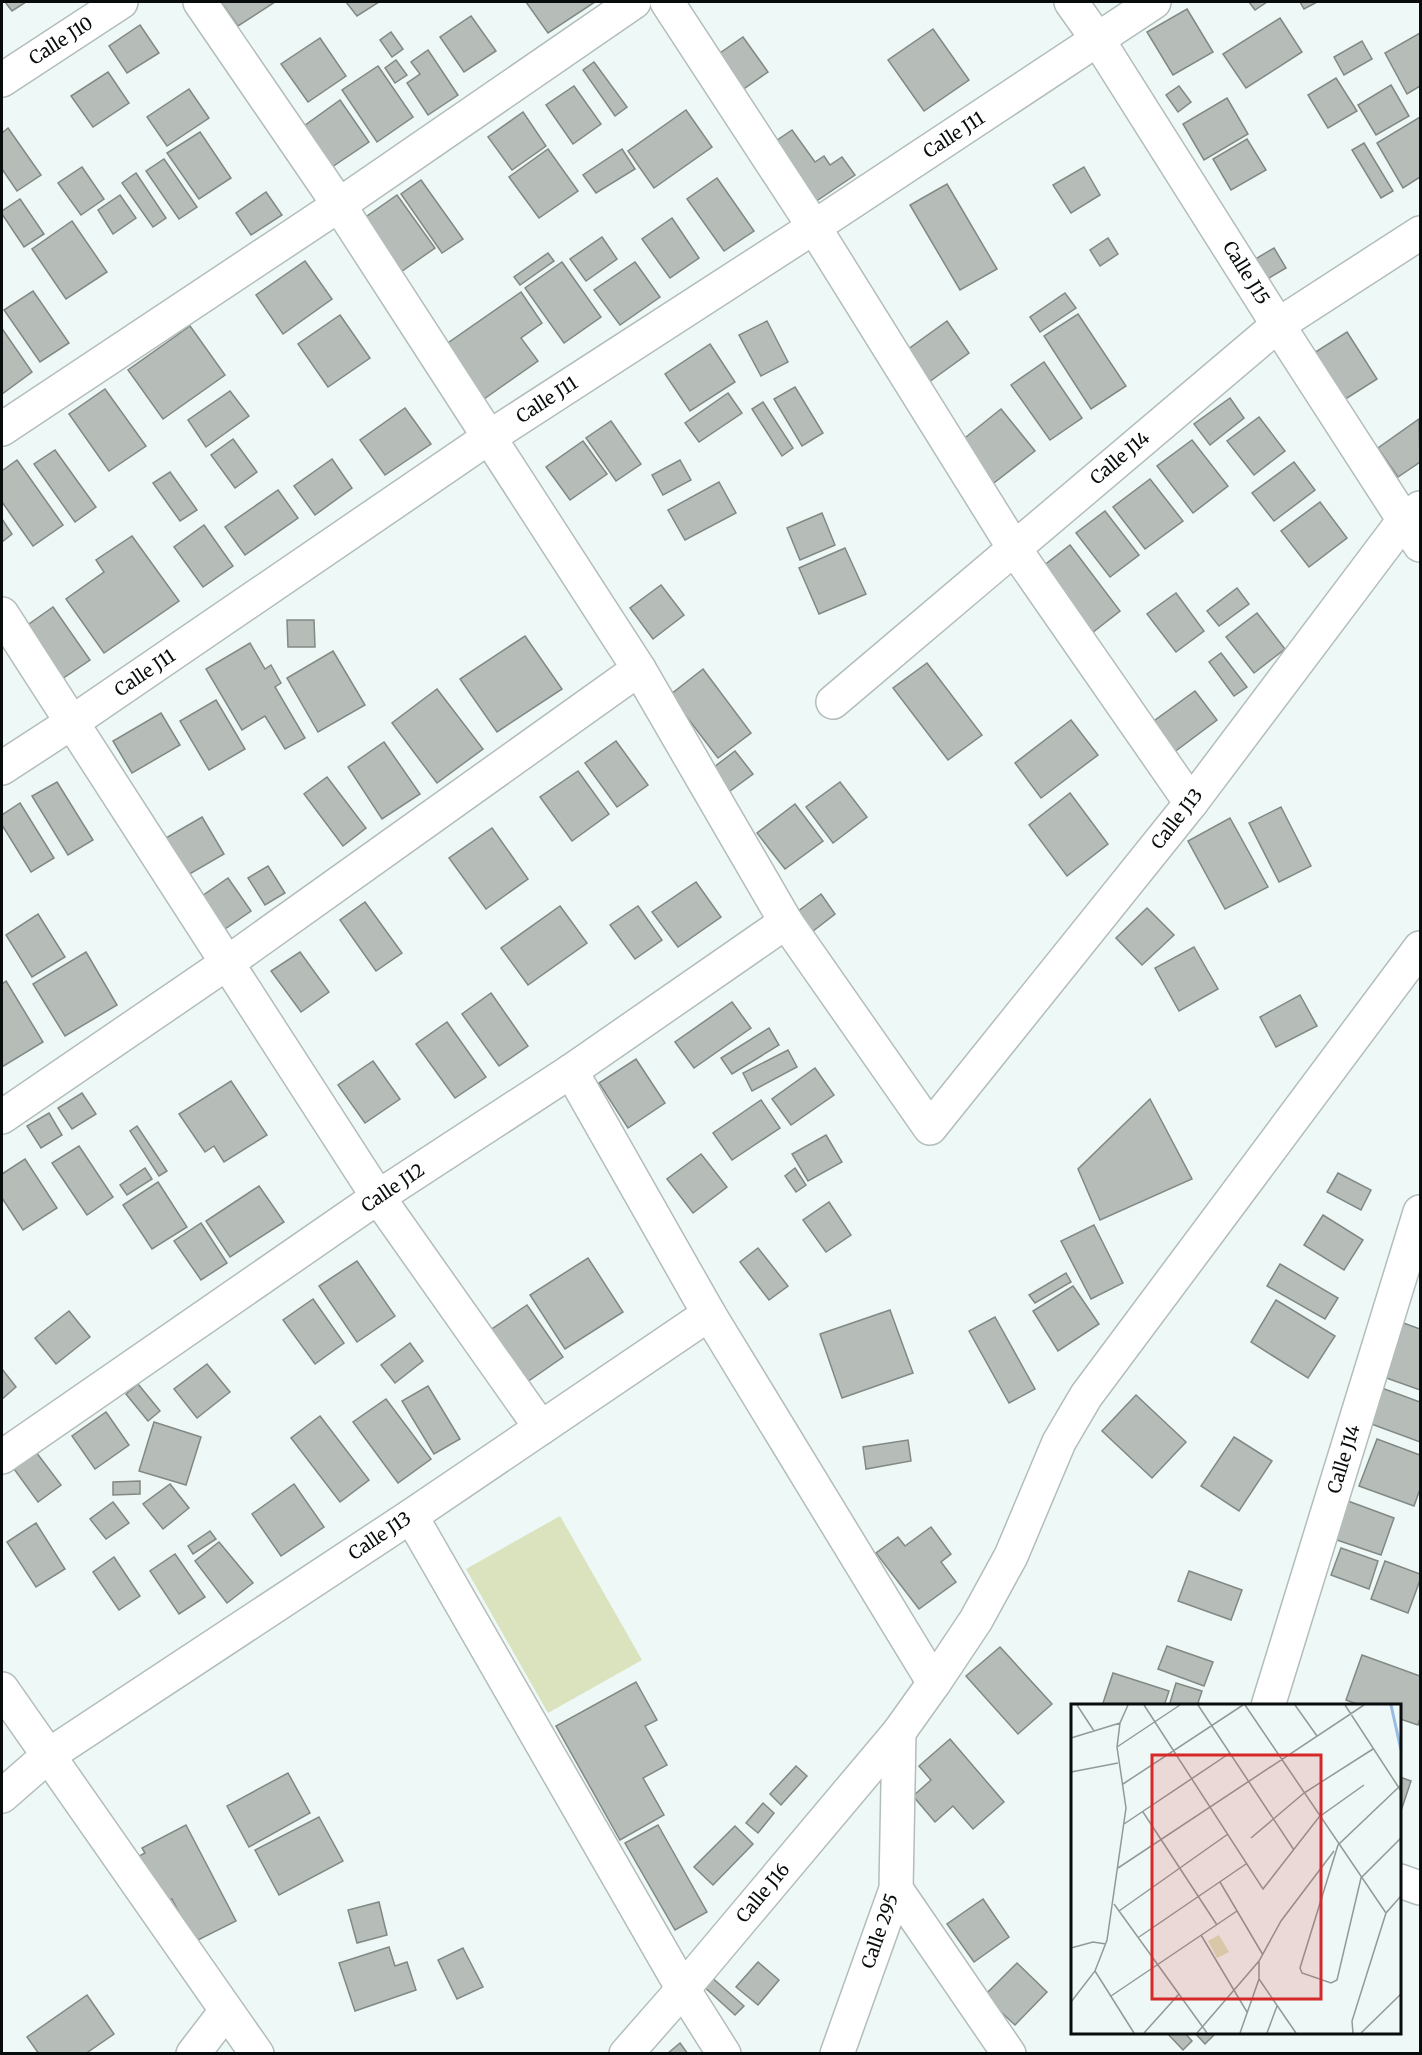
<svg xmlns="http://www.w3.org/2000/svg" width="1422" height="2055" viewBox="0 0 1422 2055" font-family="Merriweather,serif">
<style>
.green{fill:#dae3be}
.building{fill:#b6bdb8;stroke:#828984;stroke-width:1.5}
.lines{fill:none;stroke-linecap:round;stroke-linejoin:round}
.minor-casing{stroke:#b3bdbb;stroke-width:36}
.minor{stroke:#fff;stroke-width:33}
.labels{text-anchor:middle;stroke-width:6;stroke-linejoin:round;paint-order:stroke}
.street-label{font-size:18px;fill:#090c0c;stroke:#fff}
.inset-river{fill:none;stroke:#98bce2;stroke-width:3}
.inset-road{fill:none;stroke:#929a98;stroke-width:1.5}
.view{fill:#d62828;fill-opacity:0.15;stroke:#d62828;stroke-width:3}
.inset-edge{fill:none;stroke:#090c0c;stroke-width:3}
</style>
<rect width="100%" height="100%" fill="#eef8f6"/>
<!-- green -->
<path class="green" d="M560 1516 642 1660 548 1713 466 1569Z"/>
<!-- building -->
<g class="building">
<path d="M5 2H26L12 11Z"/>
<path d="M221 2H275L238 26Z"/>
<path d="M346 2H379L357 16Z"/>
<path d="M526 2H595L548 33Z"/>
<path d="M1249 2H1267L1255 10Z"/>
<path d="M1300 2H1317L1304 9Z"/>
<path d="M1187 9 1213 52 1173 75 1147 32Z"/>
<path d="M471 16 496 51 464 72 440 37Z"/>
<path d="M1280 18 1302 52 1246 88 1223 54Z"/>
<path d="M140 25 159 53 127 73 109 46Z"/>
<path d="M933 29 969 80 924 111 888 60Z"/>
<path d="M391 32 403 49 392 57 380 40Z"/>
<path d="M1420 33V86L1407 94 1385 53Z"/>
<path d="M743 37 768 72 735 95 710 60Z"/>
<path d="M320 38 346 76 308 102 281 64Z"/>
<path d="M1362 41 1372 59 1344 75 1334 57Z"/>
<path d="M428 50 458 95 428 115 407 83 420 74 411 62Z"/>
<path d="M396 60 407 75 395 83 385 68Z"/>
<path d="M594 62 627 107 615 116 583 70Z"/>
<path d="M378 66 413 117 377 142 342 90Z"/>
<path d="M108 72 129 103 93 127 71 96Z"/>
<path d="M1336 78 1357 111 1328 128 1308 95Z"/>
<path d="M1391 85 1409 116 1376 135 1358 105Z"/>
<path d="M574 86 601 124 573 144 546 105Z"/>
<path d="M1179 86 1191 102 1178 112 1166 95Z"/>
<path d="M189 89 209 118 167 146 147 117Z"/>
<path d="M1227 98 1248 134 1204 160 1183 124Z"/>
<path d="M340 100 369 142 332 167 304 126Z"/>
<path d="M686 110 712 147 654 188 628 151Z"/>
<path d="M523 112 546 146 512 170 488 137Z"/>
<path d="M1420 117V177L1403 188 1377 143Z"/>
<path d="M8 128 41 175 17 191 2 169V133Z"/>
<path d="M792 130 815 162 824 156 830 165 842 157 855 175 812 204 770 145Z"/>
<path d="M200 132 231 178 199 199 167 153Z"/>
<path d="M1247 139 1266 170 1231 190 1213 159Z"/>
<path d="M1364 143 1393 191 1381 198 1352 150Z"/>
<path d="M548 149 578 191 539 218 509 177Z"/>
<path d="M622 149 635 169 596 193 583 175Z"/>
<path d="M164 159 197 207 179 219 146 171Z"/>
<path d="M82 167 104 199 81 215 58 183Z"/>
<path d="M1084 167 1100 195 1071 213 1053 185Z"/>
<path d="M136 173 166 218 153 227 122 183Z"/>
<path d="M717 178 754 231 724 251 687 199Z"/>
<path d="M421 180 463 239 442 253 401 194Z"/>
<path d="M947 184 997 269 960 290 910 205Z"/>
<path d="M266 192 282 215 251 235 236 213Z"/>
<path d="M120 195 136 218 113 234 98 210Z"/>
<path d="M397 195 435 248 398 274 360 221Z"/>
<path d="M20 199 44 234 24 247 2 214V211Z"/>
<path d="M672 218 699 258 670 278 642 239Z"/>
<path d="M72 221 107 272 66 299 32 249Z"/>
<path d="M602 237 617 259 586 281 570 259Z"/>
<path d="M1108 238 1118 254 1100 266 1090 250Z"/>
<path d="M1274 248 1286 268 1264 281 1252 261Z"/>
<path d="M548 253 554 261 520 285 514 277Z"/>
<path d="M305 261 332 299 283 334 256 295Z"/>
<path d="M562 262 601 317 564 343 525 288Z"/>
<path d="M635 262 660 297 620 325 594 290Z"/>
<path d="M33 291 69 343 40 362 4 310Z"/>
<path d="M521 292 542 323 521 338 538 361 484 399 445 345Z"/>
<path d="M1065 293 1076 308 1040 332 1030 317Z"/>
<path d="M1078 314 1126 386 1091 409 1044 336Z"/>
<path d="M340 315 370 358 328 387 298 344Z"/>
<path d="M767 321 788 362 761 376 739 335Z"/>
<path d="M947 321 969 353 929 382 907 350Z"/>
<path d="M190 326 225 375 163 419 128 370Z"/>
<path d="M3 330 32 372 2 394V331Z"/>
<path d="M1347 332 1377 379 1344 400 1314 353Z"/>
<path d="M710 344 735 382 690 411 665 374Z"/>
<path d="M1044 362 1082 418 1050 440 1011 385Z"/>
<path d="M795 387 823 433 802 446 774 399Z"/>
<path d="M105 389 146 446 109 471 69 414Z"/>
<path d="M230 391 249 416 206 447 188 420Z"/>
<path d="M728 393 742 413 699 442 685 423Z"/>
<path d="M1230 398 1244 418 1210 445 1194 424Z"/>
<path d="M763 402 793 448 782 456 752 409Z"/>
<path d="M405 408 431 444 385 475 360 440Z"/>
<path d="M1001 409 1035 451 990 486 956 445Z"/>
<path d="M1259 417 1285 451 1254 475 1227 441Z"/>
<path d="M1419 419 1420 462 1398 477 1378 448Z"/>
<path d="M611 421 641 464 616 481 586 438Z"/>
<path d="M233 439 257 472 235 488 211 455Z"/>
<path d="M1192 440 1228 486 1193 513 1157 466Z"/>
<path d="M583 441 607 474 570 500 546 467Z"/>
<path d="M55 450 96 507 75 522 34 464Z"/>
<path d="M332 459 352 488 315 515 294 486Z"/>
<path d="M17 460 63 525 33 546 2 502V471Z"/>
<path d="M680 460 691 480 663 495 652 475Z"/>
<path d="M1294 462 1315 490 1274 521 1252 493Z"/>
<path d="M170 472 197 510 180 521 153 483Z"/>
<path d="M1150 479 1183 521 1145 549 1113 507Z"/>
<path d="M719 482 736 513 685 540 668 510Z"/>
<path d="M278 490 298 518 245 555 225 527Z"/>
<path d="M1320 502 1347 538 1309 567 1281 531Z"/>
<path d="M1105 511 1139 555 1110 577 1076 533Z"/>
<path d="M822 513 835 545 800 560 787 528Z"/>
<path d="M2 519 12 534 2 542Z"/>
<path d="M204 525 233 566 203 587 174 547Z"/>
<path d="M132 536 179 601 104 653 66 599 104 572 96 560Z"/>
<path d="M1070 545 1120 611 1092 633 1042 567Z"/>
<path d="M845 548 866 594 819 614 799 568Z"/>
<path d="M661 585 684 615 653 639 630 608Z"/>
<path d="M1237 588 1249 604 1219 626 1207 611Z"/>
<path d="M1176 593 1204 631 1176 652 1147 614Z"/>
<path d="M53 607 90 660 59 681 22 629Z"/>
<path d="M1257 613 1285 649 1254 673 1226 637Z"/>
<path d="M287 620H314L315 647H288Z"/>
<path d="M525 636 562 689 497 732 460 679Z"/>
<path d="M250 643 265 669 271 665 281 683 275 687 305 738 285 749 265 716 242 730 206 669Z"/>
<path d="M333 651 365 705 318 732 287 678Z"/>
<path d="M1221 653 1247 687 1234 696 1209 662Z"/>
<path d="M927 663 982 735 948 760 893 688Z"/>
<path d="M703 669 751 733 718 758 670 695Z"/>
<path d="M437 689 483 749 437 783 392 723Z"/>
<path d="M1195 691 1217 720 1169 756 1147 726Z"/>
<path d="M216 700 245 749 209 770 180 721Z"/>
<path d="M161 713 180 745 132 773 113 741Z"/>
<path d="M1071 720 1098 755 1041 798 1015 763Z"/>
<path d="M616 741 648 785 617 807 585 763Z"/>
<path d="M384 742 420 794 382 819 348 767Z"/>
<path d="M735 751 753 774 722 797 705 774Z"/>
<path d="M578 771 609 814 572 841 540 797Z"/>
<path d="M327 777 366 828 343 846 304 794Z"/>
<path d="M57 782 93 840 68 855 32 796Z"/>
<path d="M840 782 867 817 833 843 806 807Z"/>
<path d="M1070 793 1108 844 1067 876 1029 825Z"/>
<path d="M20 803 54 858 31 872 2 825V815Z"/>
<path d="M795 804 823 841 785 869 757 833Z"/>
<path d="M1281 807 1311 866 1279 882 1249 823Z"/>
<path d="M202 817 224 854 181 879 159 842Z"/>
<path d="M1230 818 1268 887 1225 909 1188 841Z"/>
<path d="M492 828 528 879 486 909 449 858Z"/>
<path d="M268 866 285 893 265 905 248 878Z"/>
<path d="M228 878 251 911 225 929 202 896Z"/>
<path d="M696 882 721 917 678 947 652 912Z"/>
<path d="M821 894 835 914 808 935 793 915Z"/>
<path d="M365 902 402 953 376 971 340 920Z"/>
<path d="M560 906 587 943 528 985 501 948Z"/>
<path d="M638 906 662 940 635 959 610 925Z"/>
<path d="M1147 908 1174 935 1142 965 1116 938Z"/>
<path d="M38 914 65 957 32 977 6 935Z"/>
<path d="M1194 947 1218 989 1179 1011 1155 968Z"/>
<path d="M86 952 117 1005 65 1036 33 984Z"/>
<path d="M300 952 329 992 301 1012 271 971Z"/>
<path d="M6 981 43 1042 2 1067V984Z"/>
<path d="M491 993 528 1046 499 1066 462 1014Z"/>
<path d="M1300 995 1317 1026 1276 1047 1260 1017Z"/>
<path d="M732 1002 751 1028 694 1068 675 1042Z"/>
<path d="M447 1022 486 1077 455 1098 416 1044Z"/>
<path d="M769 1028 779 1045 732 1074 721 1058Z"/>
<path d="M788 1050 797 1067 752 1091 743 1073Z"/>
<path d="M636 1059 665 1103 628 1128 599 1083Z"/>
<path d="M373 1061 400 1099 365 1123 338 1085Z"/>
<path d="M815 1068 834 1095 791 1125 772 1099Z"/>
<path d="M231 1081 267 1135 224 1162 214 1146 205 1152 179 1114Z"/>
<path d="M82 1093 96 1114 72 1129 58 1108Z"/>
<path d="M1150 1099 1192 1179 1100 1220 1078 1169Z"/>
<path d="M761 1100 780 1128 732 1160 713 1133Z"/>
<path d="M49 1113 62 1135 41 1148 27 1126Z"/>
<path d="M137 1126 167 1171 159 1176 130 1131Z"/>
<path d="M826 1135 842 1162 808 1181 792 1154Z"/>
<path d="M79 1146 113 1197 87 1215 52 1163Z"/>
<path d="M701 1154 727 1187 693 1213 667 1179Z"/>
<path d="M25 1159 57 1208 23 1230 2 1198V1174Z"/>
<path d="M145 1168 152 1179 127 1195 120 1185Z"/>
<path d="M795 1168 806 1185 796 1192 785 1176Z"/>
<path d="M1338 1173 1371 1190 1361 1210 1327 1192Z"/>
<path d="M158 1182 187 1227 152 1249 123 1205Z"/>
<path d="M259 1186 284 1222 230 1257 206 1221Z"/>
<path d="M829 1202 851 1235 826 1252 803 1220Z"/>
<path d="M1323 1215 1363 1240 1344 1270 1304 1245Z"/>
<path d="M201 1223 227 1263 201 1280 174 1241Z"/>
<path d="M1094 1225 1123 1283 1091 1299 1061 1241Z"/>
<path d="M758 1248 788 1286 769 1300 740 1262Z"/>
<path d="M588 1258 623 1312 565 1349 530 1295Z"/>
<path d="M357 1261 395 1316 357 1342 319 1286Z"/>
<path d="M1280 1264 1338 1298 1325 1319 1267 1286Z"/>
<path d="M1066 1273 1071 1282 1035 1303 1029 1295Z"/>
<path d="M1073 1286 1099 1324 1058 1351 1033 1311Z"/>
<path d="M313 1299 344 1343 315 1364 283 1320Z"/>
<path d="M1276 1300 1335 1336 1308 1378 1251 1342Z"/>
<path d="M527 1305 563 1357 517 1389 480 1337Z"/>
<path d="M890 1310 913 1373 842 1398 820 1334Z"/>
<path d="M69 1311 90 1337 56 1364 35 1338Z"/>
<path d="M995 1317 1035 1389 1009 1403 969 1331Z"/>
<path d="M1398 1321 1420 1329V1390L1378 1375Z"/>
<path d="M410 1343 423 1361 395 1383 381 1365Z"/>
<path d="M207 1364 230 1392 197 1418 174 1389Z"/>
<path d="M2 1369 16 1387 2 1399Z"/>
<path d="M138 1384 160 1411 148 1421 126 1394Z"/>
<path d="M428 1386 460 1439 434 1454 402 1401Z"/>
<path d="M1379 1387 1420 1402V1442L1366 1422Z"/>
<path d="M1136 1395 1186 1442 1152 1478 1102 1431Z"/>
<path d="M386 1399 431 1459 398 1483 353 1422Z"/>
<path d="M106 1412 129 1445 95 1469 72 1436Z"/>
<path d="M320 1416 369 1480 340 1502 291 1438Z"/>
<path d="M154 1422 201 1437 186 1485 139 1471Z"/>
<path d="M1234 1437 1272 1461 1239 1511 1201 1486Z"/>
<path d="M1377 1439 1420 1455V1489L1414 1506 1359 1486Z"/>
<path d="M908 1440 911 1461 866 1469 863 1447Z"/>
<path d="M36 1452 61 1485 38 1502 14 1469Z"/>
<path d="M140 1481V1494L113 1495V1482Z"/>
<path d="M170 1484 189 1508 163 1529 143 1504Z"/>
<path d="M294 1484 324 1527 281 1556 252 1514Z"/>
<path d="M1348 1501 1394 1518 1381 1555 1334 1539Z"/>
<path d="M113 1502 129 1523 106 1539 90 1519Z"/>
<path d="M36 1523 65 1569 36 1587 7 1542Z"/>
<path d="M931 1527 951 1554 941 1562 956 1582 919 1609 876 1553 898 1537 905 1546Z"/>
<path d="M210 1531 216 1539 193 1554 188 1546Z"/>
<path d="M219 1542 253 1583 227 1603 195 1561Z"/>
<path d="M1341 1548 1378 1561 1369 1589 1331 1575Z"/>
<path d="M175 1554 205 1597 179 1614 150 1571Z"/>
<path d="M114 1557 140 1596 119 1610 93 1572Z"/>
<path d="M1385 1561 1420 1574V1580L1408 1613 1371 1599Z"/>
<path d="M1189 1571 1242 1590 1231 1620 1178 1601Z"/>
<path d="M1167 1646 1213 1662 1204 1686 1158 1669Z"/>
<path d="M1000 1647 1052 1704 1018 1734 966 1676Z"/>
<path d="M1362 1655 1420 1676V1718L1418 1725 1400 1719V1706H1362L1346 1700Z"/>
<path d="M1113 1673 1169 1691 1164 1706H1102Z"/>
<path d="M636 1682 657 1720 645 1726 667 1765 643 1778 664 1815 620 1840 556 1726Z"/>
<path d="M1176 1683 1202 1691 1197 1706H1169Z"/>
<path d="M950 1739 1004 1802 973 1829 953 1806 935 1822 913 1796 931 1780 919 1766Z"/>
<path d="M796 1766 807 1776 781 1805 770 1794Z"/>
<path d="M288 1773 310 1813 249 1847 227 1806Z"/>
<path d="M1400 1777 1411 1781 1400 1814Z"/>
<path d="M763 1803 774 1813 758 1833 746 1823Z"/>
<path d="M319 1817 343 1861 279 1895 255 1850Z"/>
<path d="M186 1825 236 1921 194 1942 172 1899 156 1907 132 1860 145 1853 142 1848Z"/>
<path d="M658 1825 707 1912 675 1930 625 1843Z"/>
<path d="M735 1826 753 1844 713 1885 694 1867Z"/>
<path d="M983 1899 1009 1937 974 1962 947 1924Z"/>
<path d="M379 1902 387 1935 357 1943 348 1910Z"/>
<path d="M389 1947 395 1966 407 1962 416 1990 355 2011 339 1963Z"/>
<path d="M463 1948 483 1987 457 1999 438 1960Z"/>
<path d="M758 1962 779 1980 758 2005 736 1987Z"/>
<path d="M1017 1963 1047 1992 1015 2025 984 1996Z"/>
<path d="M709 1975 744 2006 735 2015 701 1984Z"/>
<path d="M87 1995 114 2034 85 2054H39L27 2037Z"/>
<path d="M1166 2032H1184L1192 2041 1183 2050Z"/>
<path d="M1194 2032H1217L1205 2044Z"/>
<path d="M680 2043 688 2054H667Z"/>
</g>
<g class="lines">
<!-- minor casing -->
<g class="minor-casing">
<g id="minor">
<path d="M200 2 339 205 639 669 786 922 930 1128 1191 803 1404 520 1420 508"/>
<path d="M667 2 814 227 1014 548 1191 803"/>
<path d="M1071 2 1098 40 1278 325 1420 545"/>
<path d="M2 80 121 2"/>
<path d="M2 429 339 205 634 2"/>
<path d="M2 614 378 1197 541 1428"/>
<path d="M833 702 1278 325 1420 233"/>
<path d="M2 768 71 723 488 438 814 227 1154 2"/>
<path d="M571 1071 709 1314 934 1683"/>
<path d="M2 1117 227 963 639 669"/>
<path d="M2 1457 378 1197 571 1071 786 922"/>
<path d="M411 1516 683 1989 724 2054"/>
<path d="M2 1689 257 2054"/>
<path d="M1268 1706 1420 1212"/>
<path d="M2 1796 49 1755 411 1516 709 1314"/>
<path d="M1400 1881 1420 1888"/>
<path d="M896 1889 1009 2054"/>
<path d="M193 2054 226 2011"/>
<path d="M626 2054 683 1989 899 1732 934 1683 976 1620 1011 1556 1059 1442 1086 1396 1420 948"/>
<path d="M837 2054 896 1889 899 1732"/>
</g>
</g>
<!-- minor -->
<use href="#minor" class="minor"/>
</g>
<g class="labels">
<!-- street labels -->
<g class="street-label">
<text transform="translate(61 41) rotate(-33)" y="6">Calle J10</text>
<text transform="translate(954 135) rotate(-33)" y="6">Calle J11</text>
<text transform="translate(1246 273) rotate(58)" y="6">Calle J15</text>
<text transform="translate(547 400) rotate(-33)" y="6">Calle J11</text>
<text transform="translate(1120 458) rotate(-40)" y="6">Calle J14</text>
<text transform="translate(145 673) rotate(-34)" y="6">Calle J11</text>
<text transform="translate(1177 819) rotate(-52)" y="6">Calle J13</text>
<text transform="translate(393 1188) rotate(-34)" y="6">Calle J12</text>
<text transform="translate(1344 1459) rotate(-73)" y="6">Calle J14</text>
<text transform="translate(380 1536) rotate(-34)" y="6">Calle J13</text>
<text transform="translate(763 1893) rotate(-50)" y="6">Calle J16</text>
<text transform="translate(880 1931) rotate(-71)" y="6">Calle 295</text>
</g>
</g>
<!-- overview -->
<g transform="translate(1071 1704)">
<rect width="330" height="330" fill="#eef8f6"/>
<path d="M148 231 158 248 146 254 137 237Z" fill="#dae3be"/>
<path class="inset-river" d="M320 1 330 46"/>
<path class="inset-road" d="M6 1 23 27M73 1 192 185 248 113 293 81M127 1 223 146M174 1 315 209M224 1 246 32M274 1 330 87M0 34 49 19M46 43 109 1M0 68 47 59M52 80 172 1M330 81 267 141 229 264 231 269 260 279 266 276 290 174 330 134M72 108 146 221M53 120 159 49M180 134 233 89 302 45M47 164 293 1M149 178 192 251M43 200 136 329M48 207 157 130M130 231 176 308M68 233 175 160M0 244 22 238 35 240M24 267 63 329M188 275 225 329M40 292 166 207M0 298 24 267 36 236 55 104 46 43 49 19 57 1M73 329 108 290M126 329 188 257 210 217 263 147M169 329 188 275V257M196 329 206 302M282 329 281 317 315 209 330 192M290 329 330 290"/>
<path class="view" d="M81 51H250V295H81Z"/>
<rect width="330" height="330" class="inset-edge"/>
</g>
<!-- border -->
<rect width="1422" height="2055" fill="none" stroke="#090c0c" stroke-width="6"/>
</svg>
